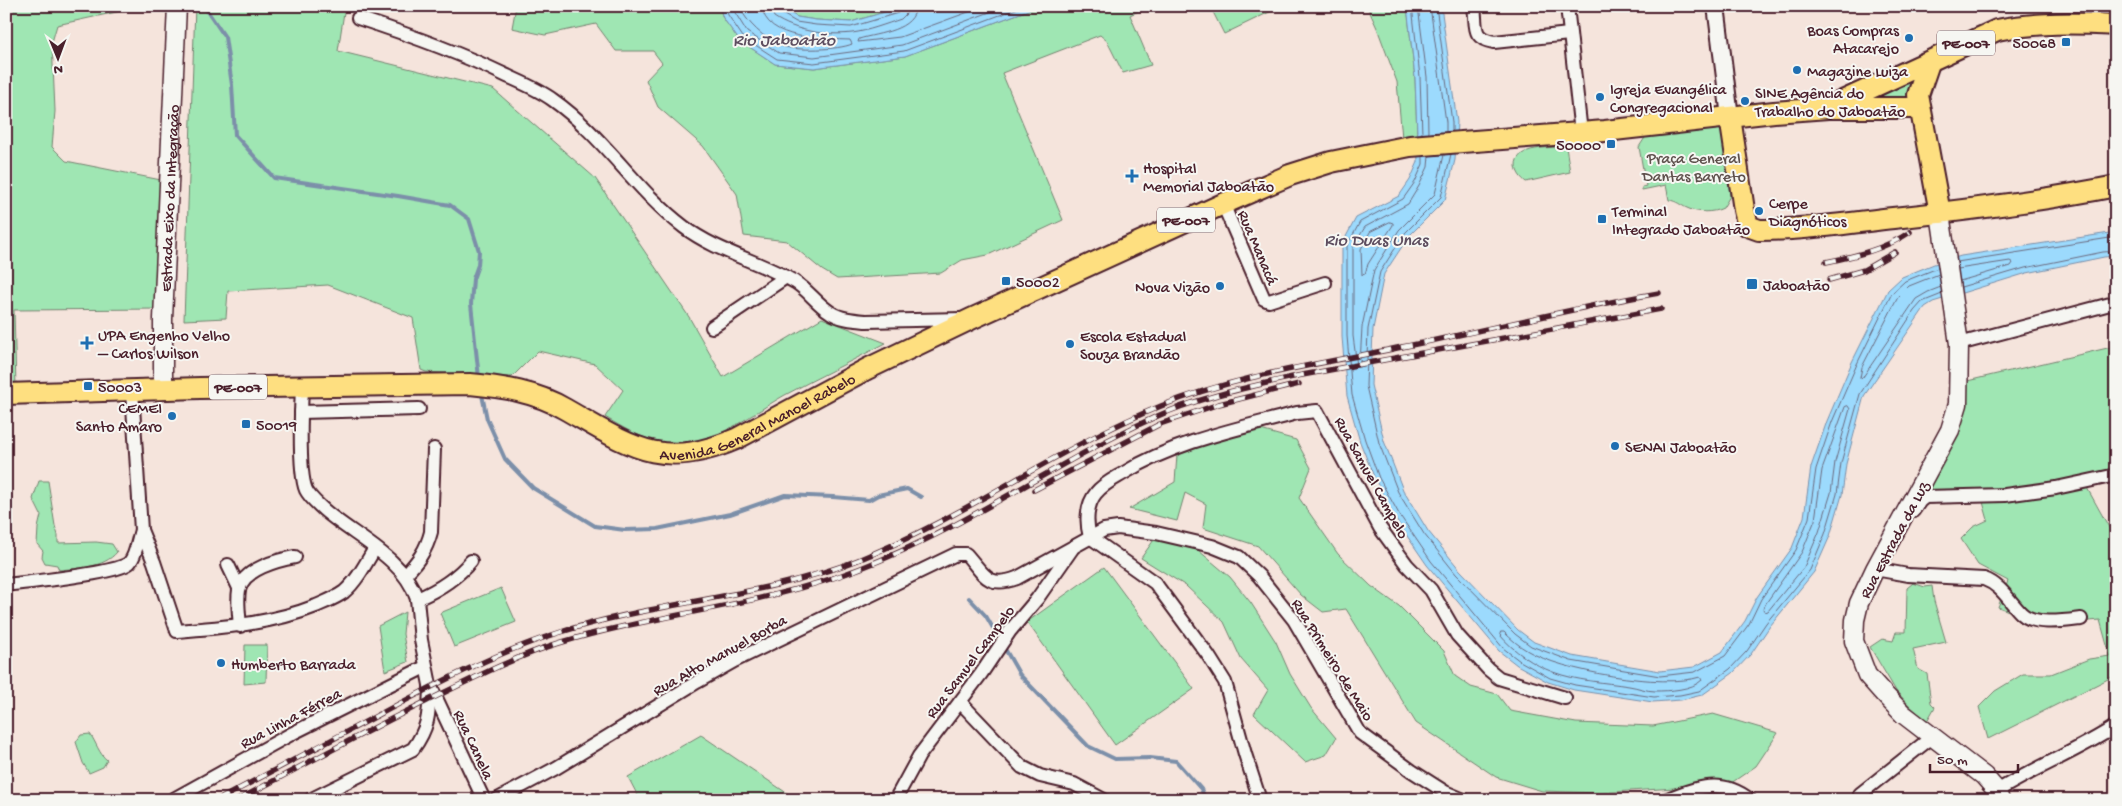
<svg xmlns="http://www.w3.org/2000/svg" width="2122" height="806" viewBox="0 0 2122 806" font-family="'Gochi Hand',sans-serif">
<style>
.green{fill:#9fe6b3;stroke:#74826f}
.water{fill:#9cdafd;stroke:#7b8fa9}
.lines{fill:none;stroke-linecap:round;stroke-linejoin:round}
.shore{stroke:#6b6a7f;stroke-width:1}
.stream{stroke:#7b8fa9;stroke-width:4}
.minor-casing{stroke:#4a1f2b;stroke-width:16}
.tertiary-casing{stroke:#4a1f2b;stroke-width:20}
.secondary-casing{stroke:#4a1f2b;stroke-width:21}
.primary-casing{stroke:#4a1f2b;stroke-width:24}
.minor{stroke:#f6f6f2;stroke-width:12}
.tertiary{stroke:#f6f6f2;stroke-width:16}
.secondary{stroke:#f6f6f2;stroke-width:18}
.primary{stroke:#fedf80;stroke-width:20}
.rail-casing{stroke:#4a1f2b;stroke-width:5.5}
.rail{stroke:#f6f6f2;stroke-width:4;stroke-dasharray:11;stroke-linecap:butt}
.poi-dot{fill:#1f6fb2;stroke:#f6f6f2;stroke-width:2}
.labels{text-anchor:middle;stroke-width:4;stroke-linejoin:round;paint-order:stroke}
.shield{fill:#f6f6f2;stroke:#7e6067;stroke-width:1}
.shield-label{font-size:15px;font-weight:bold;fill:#4a1f2b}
.poi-label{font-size:16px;fill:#4a1f2b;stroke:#f6f6f2;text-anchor:start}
.park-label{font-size:16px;fill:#5f514d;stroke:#f6f6f2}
.street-label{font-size:16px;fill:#4a1f2b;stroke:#f6f6f2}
.water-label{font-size:18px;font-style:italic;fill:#5e4e60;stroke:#f6f6f2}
</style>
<rect width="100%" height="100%" fill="#f5e4dc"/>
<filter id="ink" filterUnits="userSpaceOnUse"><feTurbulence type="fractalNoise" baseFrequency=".02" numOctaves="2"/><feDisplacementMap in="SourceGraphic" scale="10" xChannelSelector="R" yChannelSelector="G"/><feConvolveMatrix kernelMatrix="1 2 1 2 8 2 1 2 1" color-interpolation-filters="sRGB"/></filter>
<g filter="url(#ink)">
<!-- green -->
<g class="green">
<path d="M6 6H144L57 25 52 42 55 111 52 147 66 161 166 181 161 309 14 310 16 388 6 387Z"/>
<path d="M195 6H345L338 51 493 89 595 178 689 317 723 377 822 318 886 343C852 361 818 377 785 395 753 413 720 441 682 444 654 446 628 431 605 417L623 390 595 364 538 351 512 377 426 372 421 370 413 318 328 285 228 291 226 318 184 320Z"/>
<path d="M516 6H719L723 18 739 40 775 64 814 68 905 56 1039 6H1149L1130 15 1151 65 1123 73 1107 41 1100 35 1002 73 1063 220 988 255 962 260 941 273 837 279 822 270 787 241 744 236 737 194 703 146 658 107 646 80 662 63 653 51H616L596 24 545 35 512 28Z"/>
<path d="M778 6H905L851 22 816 20 797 17Z"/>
<path d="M1210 6H1282L1224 34Z"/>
<path d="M1367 6H1407L1415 78 1417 137 1402 138 1397 82 1377 28Z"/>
<path d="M1914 74 1910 93 1911 99 1848 102Z"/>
<path d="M1716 128 1722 131 1723 134 1730 196 1723 208C1713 213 1697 213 1687 208 1680 205 1677 201 1669 200L1666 185 1642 190V187L1646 186 1639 147 1646 136Z"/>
<path d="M1566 147 1570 172 1526 182C1521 178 1517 173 1516 166 1515 145 1552 148 1566 147Z"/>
<path d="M2116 346V470L2027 489 1922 492 1963 382Z"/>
<path d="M1257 429 1296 440 1311 468 1299 498 1338 554 1371 586 1399 606 1444 651 1455 676 1471 687 1497 694 1510 711 1576 723 1653 726 1713 714 1778 733 1756 766 1721 790 1675 788 1599 793 1542 791 1496 777 1416 723 1346 609 1323 612 1301 595 1258 546 1203 528 1206 504 1185 493 1177 521 1129 509 1175 482 1177 455 1225 437Z"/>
<path d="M39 481H48L55 526 58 535V543L96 542 112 544 117 552C104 568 78 568 59 570L57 565 45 563 42 557 43 551 37 544 38 528 41 515 33 499Z"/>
<path d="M2086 486 2116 540V675L1988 739 1979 707 1995 691 2023 674H2051L2089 659 2110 656 2100 620 2047 625 1998 607 2008 581 1978 565 1961 539 1973 527 1988 520 1983 502Z"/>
<path d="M1156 537 1198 550 1230 577 1251 603 1276 642 1290 674 1311 708 1336 738 1326 755 1305 762 1254 714 1268 690 1241 659 1224 622 1186 586 1141 558Z"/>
<path d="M1104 567 1194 689 1115 745 1027 622Z"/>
<path d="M1913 583 1925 587 1932 586 1934 601 1946 642 1913 649 1918 669 1927 674 1931 703 1935 707 1927 721 1910 706 1896 691 1870 647 1882 639 1893 641 1896 632H1906L1907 588Z"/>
<path d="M501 588 516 622 454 647 440 613Z"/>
<path d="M405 612 403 634 408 662 385 671 378 626Z"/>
<path d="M245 645H267L266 682 244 684Z"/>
<path d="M90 734C96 742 99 754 107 760L103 767 89 773 83 763 76 742 81 735Z"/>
<path d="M701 735 797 800H640L628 777Z"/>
</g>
<!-- water -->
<g class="water">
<path d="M719 6H778L797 17 816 20 851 22 905 6H1039L905 56 814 68 775 64 739 40 723 18Z"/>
<path d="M1407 6H1441L1457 122 1455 160 1445 200 1409 236 1384 274 1373 329 1371 385 1384 441 1403 490 1428 531 1460 570 1518 630 1534 642 1572 656 1660 671 1694 667 1722 652 1745 621 1757 597 1792 548 1804 517 1811 467 1827 421 1852 362 1888 290 1902 277 1934 264 1961 256 2116 232V256L2104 257 2027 273 1933 302 1925 307 1864 396 1846 464 1842 495 1830 536 1814 572 1770 626 1751 654 1733 673 1702 695 1681 700 1653 702 1574 690 1548 682 1517 665 1499 651 1427 565 1394 517 1375 479 1360 442 1347 396 1342 337V244L1356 218 1399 196 1410 180 1418 162 1415 78Z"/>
</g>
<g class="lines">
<!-- shore -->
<g class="shore">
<path d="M725 6 728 15 743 37 777 59 814 63 904 51 1024 6"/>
<path d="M731 6 747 32 779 53 814 57 902 45 1006 6"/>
<path d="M739 6C746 22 765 40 782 46 796 51 839 50 852 44L850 40C826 39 764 41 762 6"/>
<path d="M770 6 774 17C795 31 826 36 852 33 868 31 886 24 901 19L906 14 908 6"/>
<path d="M776 6 779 12 796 22 816 25 851 27 898 13 902 6"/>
<path d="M916 6C915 31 878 33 859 39L858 42 900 37 985 6"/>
<path d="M1412 6 1420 77 1422 134"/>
<path d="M1418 6 1427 77 1428 133"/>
<path d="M1430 6 1446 122V132"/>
<path d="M1436 6 1452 122V131"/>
<path d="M1451 154 1441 197 1405 233 1380 272 1368 329 1366 386 1379 443 1398 492 1424 534 1456 574 1515 634 1531 646 1571 661 1660 676 1695 672 1725 656 1749 624 1761 599 1796 550 1809 518 1816 469 1832 422 1857 364 1892 293 1905 281 1938 268"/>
<path d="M1423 156V164L1415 182 1403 199 1360 222 1347 246V336L1352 395 1365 440 1379 478 1399 514 1431 561 1503 648 1520 661 1550 678 1575 685 1654 697 1680 695 1699 691 1730 669 1747 651 1766 623 1810 570 1825 534 1837 494 1841 463 1860 394 1914 311 1922 302 1942 294"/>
<path d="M1429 156 1428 167 1419 186 1408 204 1365 227 1353 247V336L1357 366 1360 364 1362 327 1374 270 1399 230 1435 194 1444 155"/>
<path d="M1390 222 1393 223V225L1368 264 1365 274 1362 275 1361 249 1370 232Z"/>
<path d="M1957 262 2116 237"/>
<path d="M1958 269 2010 261 2013 263 2011 266 1960 281"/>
<path d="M1939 274 1909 286 1898 297 1862 367 1860 378 1863 377 1916 299 1928 292 1941 287"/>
<path d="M1961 287 2025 268 2103 252 2116 251"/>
<path d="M1848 406 1850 409 1835 462 1831 493 1819 532 1804 567 1768 611 1765 612 1763 609 1766 603 1802 552 1815 520 1822 470 1845 407Z"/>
<path d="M1501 632H1504C1511 639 1519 646 1528 651 1561 671 1663 689 1700 677L1702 680C1692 690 1669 691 1655 691 1646 691 1637 687 1629 686 1603 682 1577 681 1553 672 1534 665 1513 651 1500 635Z"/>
</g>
<!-- stream -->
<g class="stream">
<path d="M204 6 225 37 232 85 235 135 274 178 398 196 450 205 469 219 479 251 478 265 473 279 471 304 479 378"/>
<path d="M481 390 487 419 505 459 533 488 595 526 625 530 657 529 730 514 785 495 833 497 869 500 878 495 907 489 921 497"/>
<path d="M969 598 986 616 1020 675 1088 746 1115 759 1150 758 1176 761 1201 789 1206 800"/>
</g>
<!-- minor casing -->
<g class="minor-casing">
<g id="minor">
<path d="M1474 6C1477 27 1471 38 1494 42L1569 34"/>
<path d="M1567 6 1581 133"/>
<path d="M358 18C407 34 456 51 503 74 520 82 538 89 553 100 604 136 635 190 684 227 717 252 759 261 795 282 808 290 817 304 830 312 840 319 854 320 866 321L963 319"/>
<path d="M1223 204 1264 299 1269 301 1325 283"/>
<path d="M712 327 786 277"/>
<path d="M1959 344 2114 303"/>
<path d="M302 387C301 410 298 471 306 490 310 498 318 504 324 510 355 537 404 558 417 599L421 640 430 685 484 800"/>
<path d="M132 391 141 530 154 562 177 631C224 627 271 624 316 606 325 602 336 598 344 592 357 581 366 563 375 548"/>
<path d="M301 412 419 409"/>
<path d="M1913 511 1920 501 1925 497 2005 495 2056 488 2116 475"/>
<path d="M228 565 239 588"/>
<path d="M1875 569 1908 575 1984 579C2001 585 2009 601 2021 613 2034 626 2065 621 2081 619"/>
<path d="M405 575C418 561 426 551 431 532L434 449"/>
<path d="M6 585C28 582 115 574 129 563 136 556 138 539 141 530"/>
<path d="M417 599C438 590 456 579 471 561"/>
<path d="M240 626C239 614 237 601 239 590 243 569 278 560 295 557"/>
<path d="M960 702 1022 767 1040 776 1074 784 1104 800"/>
<path d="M1997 791C2036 767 2078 751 2116 726"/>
<path d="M1860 794 1932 737"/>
<path d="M172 800 293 733 425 667"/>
<path d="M310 800 413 749C429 727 429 714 430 688"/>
<path d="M496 800 556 768 697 682 734 661 956 554H966C984 574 987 589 1017 578L1104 530 1118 528 1156 533 1212 546 1239 557 1259 576 1294 620 1360 733 1412 771 1445 792 1464 800"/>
<path d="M895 800 919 756 981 674 1010 631 1037 599 1072 549"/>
<path d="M1260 800 1245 754 1225 682 1208 655 1155 583 1090 537C1086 523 1086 505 1096 493 1103 484 1114 479 1124 473 1176 441 1238 429 1297 413L1317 411 1380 528 1407 565 1431 590 1457 635 1488 669 1499 678 1565 698"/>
<path d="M1665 800C1696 788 1721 777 1750 800"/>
</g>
</g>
<!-- tertiary casing -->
<g class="tertiary-casing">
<path id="tertiary" d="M1716 6 1730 117"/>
</g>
<!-- secondary casing -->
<g class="secondary-casing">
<g id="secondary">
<path d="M1940 213 1959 344 1958 404 1950 430 1875 569 1859 603 1855 620 1854 641 1867 675 1883 693 1903 714 1984 776 1997 791 2000 800"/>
<path id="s1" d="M163 389V319L177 6"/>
</g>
</g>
<!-- primary casing -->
<g class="primary-casing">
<g id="primary">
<path d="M1929 63 1918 95 1940 213"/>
<path d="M1834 105 1997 30C2037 22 2075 23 2116 25"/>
<path d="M1730 117 1744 210 1748 226 1759 230C1803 230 1849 223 1893 218 1967 210 2042 201 2116 186"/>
<path id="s2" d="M6 394 200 388 470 384C503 387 536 392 565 409 630 446 661 471 736 439L867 369 971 319 1223 204 1290 175 1331 162 1410 146 1605 131 1774 112 1828 108H1919"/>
</g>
</g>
<!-- minor -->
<use href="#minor" class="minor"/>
<!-- tertiary -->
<use href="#tertiary" class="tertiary"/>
<!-- secondary -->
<use href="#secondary" class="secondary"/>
<!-- primary -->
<use href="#primary" class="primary"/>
<!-- rail casing -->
<g class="rail-casing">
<g id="rail">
<path d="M1826 262C1856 256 1885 249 1910 232"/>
<path d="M1829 280 1864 270 1895 252"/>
<path d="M1034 490 1160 424 1219 404 1299 384"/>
<path d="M218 800C269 773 319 746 369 720 430 687 492 654 558 633 657 601 762 598 858 560 964 518 1056 448 1161 406 1238 375 1321 364 1402 347 1487 330 1572 308 1659 293"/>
<path d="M238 800C301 766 363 733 427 701 470 680 514 657 559 643 659 613 764 606 861 568 964 529 1054 463 1153 418 1199 397 1249 387 1297 376L1661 309"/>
</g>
</g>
<!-- rail -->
<use href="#rail" class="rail"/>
</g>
</g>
<!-- markers -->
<g class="poi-dot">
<circle cx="1909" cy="38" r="5"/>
<rect x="2061" y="37" width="10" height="10" rx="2.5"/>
<circle cx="1797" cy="70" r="5"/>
<circle cx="1600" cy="97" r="5"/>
<circle cx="1745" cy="101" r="5"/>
<rect x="1606" y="139" width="10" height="10" rx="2.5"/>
<path d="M1129.5 168.5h5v5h5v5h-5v5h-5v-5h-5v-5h5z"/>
<circle cx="1759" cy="211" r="5"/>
<rect x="1597" y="214" width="10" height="10" rx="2.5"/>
<rect x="1001" y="276" width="10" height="10" rx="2.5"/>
<rect x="1746" y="278" width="12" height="12" rx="2.5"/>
<circle cx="1220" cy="286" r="5"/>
<path d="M84.5 335.5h5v5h5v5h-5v5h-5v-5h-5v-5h5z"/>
<circle cx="1070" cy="344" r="5"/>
<rect x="83" y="381" width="10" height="10" rx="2.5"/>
<circle cx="172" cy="416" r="5"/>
<rect x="241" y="419" width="10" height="10" rx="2.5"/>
<circle cx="1615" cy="446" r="5"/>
<circle cx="221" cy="663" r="5"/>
</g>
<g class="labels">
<!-- shield labels -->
<g class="shield">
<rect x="1937" y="30.5" width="58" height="25" rx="4"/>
<rect x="1157" y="207.5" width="58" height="25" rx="4"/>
<rect x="209" y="374.5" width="58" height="25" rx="4"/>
</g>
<g class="shield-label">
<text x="1966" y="48">PE-007</text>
<text x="1186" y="225">PE-007</text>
<text x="238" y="392">PE-007</text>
</g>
<!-- poi labels -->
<g class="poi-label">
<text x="1899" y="35" text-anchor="end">Boas Compras<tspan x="1899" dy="18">Atacarejo</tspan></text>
<text x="2056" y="48" text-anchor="end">50068</text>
<text x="1807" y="76">Magazine Luiza</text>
<text x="1610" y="94">Igreja Evangélica<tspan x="1610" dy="18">Congregacional</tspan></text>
<text x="1755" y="98">SINE Agência do<tspan x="1755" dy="18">Trabalho do Jaboatão</tspan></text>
<text x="1601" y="150" text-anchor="end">50000</text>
<text x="1143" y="173">Hospital<tspan x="1143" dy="18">Memorial Jaboatão</tspan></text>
<text x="1769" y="208">Cerpe<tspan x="1769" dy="18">Diagnóticos</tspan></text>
<text x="1612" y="216">Terminal<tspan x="1612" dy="18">Integrado Jaboatão</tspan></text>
<text x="1016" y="287">50002</text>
<text x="1763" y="290">Jaboatão</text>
<text x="1210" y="292" text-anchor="end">Nova Vizão</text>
<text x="98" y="340">UPA Engenho Velho<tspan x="98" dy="18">– Carlos Wilson</tspan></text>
<text x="1080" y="341">Escola Estadual<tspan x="1080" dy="18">Souza Brandão</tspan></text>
<text x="98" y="392">50003</text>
<text x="162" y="413" text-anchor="end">CEMEI<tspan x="162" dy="18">Santo Amaro</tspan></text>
<text x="256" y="430">50019</text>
<text x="1625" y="452">SENAI Jaboatão</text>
<text x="231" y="669">Humberto Barrada</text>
</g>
<!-- park labels -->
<g class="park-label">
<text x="1694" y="163">Praça General<tspan x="1694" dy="18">Dantas Barreto</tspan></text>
</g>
<!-- street labels -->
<g class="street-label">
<text dy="6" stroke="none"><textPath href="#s1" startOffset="191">Estrada Eixo da Integração</textPath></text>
<text transform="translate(1259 247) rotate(67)" y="6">Rua Manacá</text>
<text dy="6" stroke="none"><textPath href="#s2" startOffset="774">Avenida General Manoel Rabelo</textPath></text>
<text transform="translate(1373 477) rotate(61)" y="6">Rua Samuel Campelo</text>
<text transform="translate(1893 539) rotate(-62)" y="6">Rua Estrada da Luz</text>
<text transform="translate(719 654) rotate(-29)" y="6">Rua Alto Manuel Borba</text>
<text transform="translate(1334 659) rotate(58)" y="6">Rua Primeiro de Maio</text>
<text transform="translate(969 661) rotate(-53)" y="6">Rua Samuel Campelo</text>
<text transform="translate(290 717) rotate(-28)" y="6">Rua Linha Férrea</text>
<text transform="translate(475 744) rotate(65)" y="6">Rua Canela</text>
</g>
<!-- water labels -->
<g class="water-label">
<text x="784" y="45">Rio Jaboatão</text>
<text x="1376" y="245">Rio Duas Unas</text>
</g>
</g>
<!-- margin -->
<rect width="2122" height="806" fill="none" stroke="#f6f6f2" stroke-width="25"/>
<rect x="12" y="12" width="2097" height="781" fill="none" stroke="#4a1f2b" stroke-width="2" filter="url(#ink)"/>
<!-- north arrow -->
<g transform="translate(58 58) rotate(179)" stroke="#f6f6f2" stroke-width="4" paint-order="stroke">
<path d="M0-4L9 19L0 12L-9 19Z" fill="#4a1f2b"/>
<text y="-8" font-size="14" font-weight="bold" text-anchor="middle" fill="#4a1f2b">N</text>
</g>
<!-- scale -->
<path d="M1930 764v8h88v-8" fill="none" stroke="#4a1f2b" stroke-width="2.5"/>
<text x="1937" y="764" font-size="15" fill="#4a1f2b" stroke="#f6f6f2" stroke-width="4" paint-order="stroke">50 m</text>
</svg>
